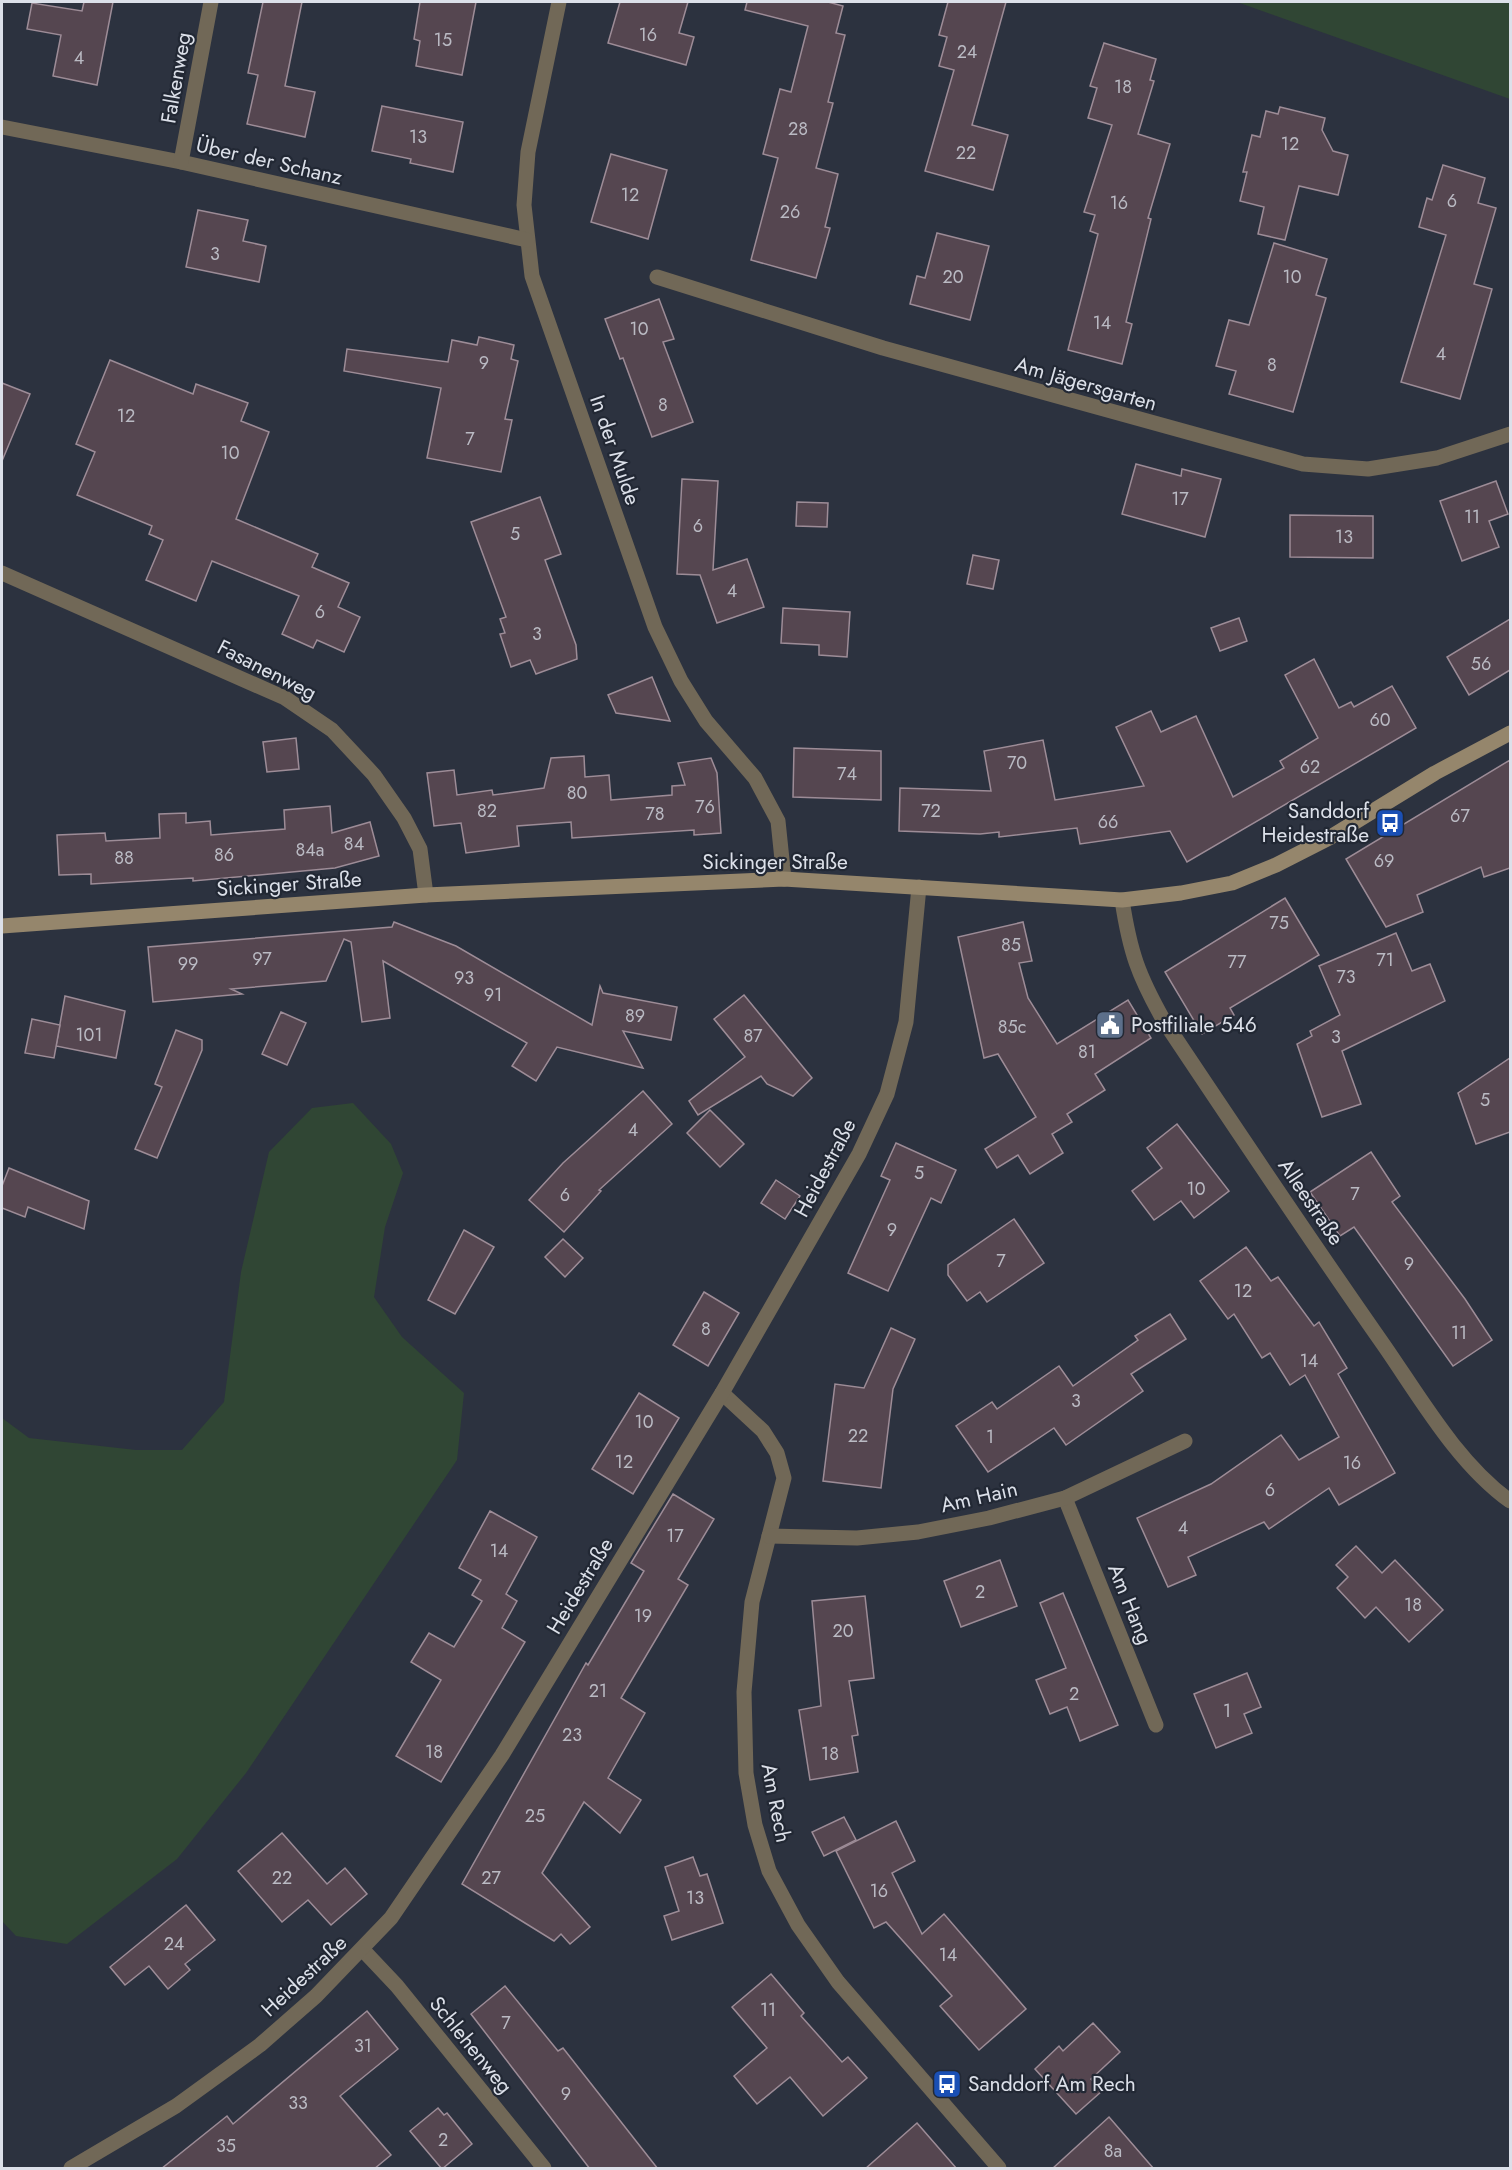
<svg xmlns="http://www.w3.org/2000/svg" width="1512" height="2170" viewBox="0 0 1512 2170" font-family="Jost,sans-serif">
<style>
.green{fill:#304634}
.building{fill:#554650;stroke:#9d8c97;stroke-width:1.5}
.lines{fill:none;stroke-linecap:round;stroke-linejoin:round}
.street{stroke:#716857;stroke-width:15}
.secondary{stroke:#95866c;stroke-width:15}
.labels{text-anchor:middle;stroke-width:4.5;stroke-linejoin:round;paint-order:stroke}
.number-label{font-size:18px;fill:#babac3}
.street-label{font-size:21px;fill:#dce0e9;stroke:#222834}
.poi-label{font-size:21px;fill:#dce0e9;stroke:#222834;text-anchor:start}
</style>
<rect width="100%" height="100%" fill="#2c323f"/>
<!-- green -->
<g class="green">
<path d="M1237 2H1510V99Z"/>
<path d="M353 1103 391 1144 403 1173 385 1227 374 1297 402 1337 464 1393 457 1460 246 1773 177 1859 67 1944 16 1936 2 1921V1418L29 1438 136 1450H182L224 1402 241 1272 269 1152 312 1108Z"/>
</g>
<!-- building -->
<g class="building">
<path d="M84 2H113L97 85 53 76 61 35 27 29 32 3 82 11Z"/>
<path d="M263 2H302L285 86 315 92 305 137 247 124 258 75 248 73Z"/>
<path d="M420 2H476L462 75 416 66 420 41 414 39Z"/>
<path d="M620 2H688L679 33 694 37 686 65 608 43Z"/>
<path d="M747 2H828L843 6 836 33 845 35 828 102 833 103 816 168 838 174 825 227 830 228 816 278 751 260 778 158 763 154 780 89 791 92 808 26 745 10Z"/>
<path d="M948 2H1006L972 125 1008 135 993 190 925 171 954 70 939 66 947 37 939 35Z"/>
<path d="M1104 43 1156 59 1150 80 1154 81 1138 134 1170 144 1148 218 1151 219 1126 322 1132 324 1122 364 1068 350 1098 234 1090 231 1095 215 1084 212 1112 125 1088 118 1097 88 1090 86Z"/>
<path d="M382 106 463 122 453 172 410 163 411 159 372 151Z"/>
<path d="M1280 107 1325 118 1322 130 1333 151 1348 155 1338 195 1299 186 1285 240 1258 234 1264 207 1240 201 1247 172H1243L1252 135 1260 137 1266 111 1278 114Z"/>
<path d="M611 154 667 170 648 239 591 222Z"/>
<path d="M1443 165 1485 178 1478 203 1496 208 1474 284 1492 289 1460 399 1401 382 1446 235 1419 227 1427 198 1432 200Z"/>
<path d="M198 210 248 220 243 241 266 246 259 282 186 267Z"/>
<path d="M937 233 989 246 970 320 910 304 917 276 925 278Z"/>
<path d="M1274 243 1327 259 1316 295 1326 298 1293 412 1229 394 1236 371 1216 366 1229 320 1249 325Z"/>
<path d="M659 299 674 339 663 342 693 422 652 437 623 358 620 359 605 319Z"/>
<path d="M479 337 514 345 511 359 518 361 505 419 512 420 501 472 427 458 441 388 344 371 347 349 448 362 452 340 477 345Z"/>
<path d="M110 360 193 394 196 384 248 403 241 421 269 432 236 519 318 554 312 567 349 583 338 607 360 617 344 652 317 640 313 648 282 634 299 596 212 561 196 601 146 580 163 540 149 534 152 526 77 495 95 452 76 444Z"/>
<path d="M2 383 30 394 2 461Z"/>
<path d="M1136 464 1181 476 1182 469 1221 479 1205 537 1122 514Z"/>
<path d="M682 479 718 481 713 570 747 559 764 607 717 623 700 575 677 574Z"/>
<path d="M1496 481 1508 514 1489 521 1499 547 1462 561 1440 501Z"/>
<path d="M540 497 561 554 545 560 576 645 577 659 536 674 530 660 511 667 500 634 505 633 500 619 506 617 471 522Z"/>
<path d="M797 502 828 503 827 527 796 526Z"/>
<path d="M1290 515 1373 516V558L1290 557Z"/>
<path d="M973 555 999 560 993 589 967 584Z"/>
<path d="M783 608 850 612 847 657 819 655V645L781 643Z"/>
<path d="M1239 618 1247 641 1220 651 1211 628Z"/>
<path d="M1510 619V670L1469 695 1447 657Z"/>
<path d="M1314 659 1339 708 1351 702 1354 707 1392 686 1416 728 1187 862 1170 831 1080 844 1077 828 999 837V832L980 834 899 831 900 788 991 791 984 751 1043 740 1055 800 1144 786 1116 727 1151 711 1161 732 1196 716 1233 797 1284 768 1280 761 1318 738 1285 675Z"/>
<path d="M652 677 670 721 616 713 608 695Z"/>
<path d="M296 738 299 769 267 772 263 742Z"/>
<path d="M794 748 881 751V800L793 797Z"/>
<path d="M584 756 585 777 609 775 611 800 672 795V786L685 785 678 763 711 758 717 773 721 833 694 835V830L572 838 571 822 517 826 519 846 466 853 461 823 434 826 427 773 454 770 457 795 492 790 493 795 544 788 551 758Z"/>
<path d="M1510 760V868L1484 877 1481 867 1417 895 1423 912 1386 927 1346 859Z"/>
<path d="M330 806 332 833 370 822 379 856 335 868 193 881V878L91 884V874L59 875 57 835 105 833 106 841 160 838 159 814 186 813V823L210 821 211 835 285 829 284 810Z"/>
<path d="M1285 898 1319 955 1230 1008 1234 1015 1202 1034 1165 972Z"/>
<path d="M394 922 456 946 592 1025 600 986 603 993 677 1007 671 1040 623 1031 643 1068 557 1047 536 1081 512 1066 527 1043 383 961 390 1018 362 1022 351 942 344 939 326 981 231 989 242 994 153 1002 148 947 392 927Z"/>
<path d="M1023 922 1032 961 1019 963 1028 998 1057 1044 1128 1000 1151 1038 1095 1074 1105 1090 1067 1114 1072 1122 1052 1134 1063 1153 1030 1174 1018 1155 997 1168 985 1149 1036 1117 998 1054 984 1058 958 937Z"/>
<path d="M1396 933 1412 971 1430 964 1445 1001 1342 1051 1361 1104 1322 1117 1297 1044 1312 1036 1310 1031 1340 1015 1319 966Z"/>
<path d="M744 995 812 1078 793 1096 767 1084 761 1076 698 1115 689 1101 745 1057 714 1019Z"/>
<path d="M65 996 125 1011 116 1058 56 1046Z"/>
<path d="M281 1012 306 1023 287 1065 262 1054Z"/>
<path d="M32 1019 60 1025 54 1058 25 1053Z"/>
<path d="M176 1030 202 1040V1050L157 1158 135 1149 162 1087 155 1084Z"/>
<path d="M1510 1058V1132L1476 1144 1458 1093Z"/>
<path d="M643 1091 672 1124 599 1190 601 1191 564 1232 529 1200 563 1163Z"/>
<path d="M710 1110 744 1144 720 1167 687 1133Z"/>
<path d="M1177 1124 1229 1191 1194 1218 1181 1201 1154 1220 1132 1191 1162 1168 1147 1148Z"/>
<path d="M896 1143 956 1170 941 1203 931 1198 888 1291 848 1273 890 1180 881 1176Z"/>
<path d="M1371 1152 1400 1196 1392 1202 1465 1299 1492 1340 1453 1366 1354 1227 1340 1236 1310 1192Z"/>
<path d="M9 1168 89 1201 84 1229 28 1207 25 1217 2 1208V1186Z"/>
<path d="M776 1180 800 1196 785 1219 761 1203Z"/>
<path d="M1014 1219 1044 1263 987 1302 980 1292 967 1301 948 1275V1265Z"/>
<path d="M464 1230 494 1247 455 1314 428 1300Z"/>
<path d="M563 1239 583 1258 565 1277 545 1257Z"/>
<path d="M1246 1247 1271 1281 1278 1277 1314 1326 1319 1322 1347 1368 1338 1374 1395 1473 1339 1505 1329 1488 1269 1529 1264 1522 1188 1557 1196 1575 1168 1587 1137 1518 1211 1484 1281 1435 1299 1460 1339 1437 1305 1375 1290 1385 1270 1353 1262 1358 1234 1314 1228 1319 1200 1281Z"/>
<path d="M704 1292 739 1313 708 1366 673 1345Z"/>
<path d="M1170 1314 1186 1339 1131 1374 1143 1391 1066 1445 1054 1428 988 1472 956 1426 992 1402 997 1409 1059 1366 1073 1386 1138 1340 1135 1336Z"/>
<path d="M891 1328 915 1339 893 1389 881 1488 823 1481 835 1384 864 1388Z"/>
<path d="M639 1393 679 1418 633 1494 592 1469Z"/>
<path d="M673 1494 714 1519 678 1579 688 1585 621 1698 645 1713 608 1778 641 1800 620 1833 584 1802 542 1873 590 1927 570 1944 561 1934 554 1941 462 1884 586 1663 588 1665 644 1571 631 1563Z"/>
<path d="M490 1511 537 1537 506 1594 517 1601 502 1628 525 1642 441 1782 396 1756 441 1680 411 1662 429 1633 454 1647 482 1601 472 1595 481 1580 459 1568Z"/>
<path d="M1356 1546 1382 1573 1395 1560 1443 1610 1409 1642 1376 1607 1365 1618 1337 1588 1348 1577 1336 1565Z"/>
<path d="M1000 1560 1017 1606 961 1627 944 1581Z"/>
<path d="M1063 1593 1118 1725 1080 1741 1067 1707 1050 1714 1036 1680 1066 1668 1040 1603Z"/>
<path d="M865 1596 874 1678 849 1681 858 1735 852 1736 858 1772 810 1780 799 1710 821 1706 812 1601Z"/>
<path d="M1247 1673 1261 1707 1244 1714 1252 1733 1216 1748 1194 1694Z"/>
<path d="M844 1817 856 1840 824 1856 812 1832Z"/>
<path d="M896 1821 915 1861 892 1873 922 1934 944 1914 1026 2009 979 2050 940 2006 952 1996 886 1922 874 1928 836 1851Z"/>
<path d="M282 1833 327 1884 345 1868 367 1894 331 1925 308 1900 282 1922 238 1871Z"/>
<path d="M693 1857 700 1876 707 1874 723 1923 672 1940 664 1916 679 1911 665 1867Z"/>
<path d="M186 1905 215 1940 185 1964 190 1970 168 1989 149 1966 125 1985 110 1967Z"/>
<path d="M771 1974 804 2013 801 2016 842 2062 848 2057 867 2078 823 2116 790 2077 757 2104 734 2076 767 2048 732 2007Z"/>
<path d="M505 1986 558 2051 563 2048 658 2169H590L471 2014Z"/>
<path d="M367 2011 398 2049 340 2096 391 2155 374 2169H161L227 2116 233 2124Z"/>
<path d="M1093 2023 1120 2052 1091 2079 1102 2091 1076 2114 1035 2069 1059 2046 1063 2051Z"/>
<path d="M438 2108 444 2115 447 2113 472 2144 442 2169 410 2131Z"/>
<path d="M1109 2117 1154 2169H1052Z"/>
<path d="M917 2123 957 2169H865Z"/>
</g>
<g class="lines">
<!-- street -->
<g class="street">
<path d="M559 2 528 152 524 205 532 276 655 627 681 681 706 721 755 778 778 821 784 879"/>
<path d="M2 127 181 162 527 240"/>
<path d="M181 162 211 2"/>
<path d="M657 277 883 348 1303 464 1368 469 1437 458 1510 434"/>
<path d="M2 573 285 698 332 730 374 775 404 818 420 849 426 895"/>
<path d="M1122 900C1130 952 1138 975 1164 1021 1236 1129 1308 1237 1383 1344 1420 1397 1457 1463 1510 1501"/>
<path d="M722 1393 763 1431 777 1453 784 1478 752 1602 744 1692 746 1773 755 1825 769 1871 798 1925 838 1982 999 2168"/>
<path d="M1065 1498 1156 1725"/>
<path d="M769 1536 857 1538 918 1532 989 1518 1065 1498 1185 1441"/>
<path d="M363 1950 397 1986 544 2168"/>
<path d="M71 2168 176 2106 260 2045 316 1996 391 1918 502 1755 722 1393 859 1154 887 1094 906 1022 919 887"/>
</g>
<!-- secondary -->
<path class="secondary" d="M2 926 426 895 784 879 1122 900 1181 893 1232 883 1276 865 1329 838 1435 773 1510 733"/>
</g>
<!-- icons -->
<defs>
<g id="bus-square" transform="scale(1.5)"><rect x="-9" y="-9" width="18" height="18" rx="4" fill="#1a4fb4" stroke="#222834"/><path d="M-5-6H5V4H4V6H2V4H-2V6H-4V4H-5ZM-3.5-4V0h7V-4ZM-3.5 1.2v1.5H-2V1.2ZM2 1.2v1.5H3.5V1.2Z" fill="#fff"/></g>
<g id="civic-square" transform="scale(1.5)"><rect x="-9" y="-9" width="18" height="18" rx="4" fill="#5c6f8a" stroke="#222834"/><path d="M-.6-6.5H3V-4.5H.6V-3L4-1V1h2V6H-6V1h2V-1L-.6-3ZM-1.2 2.5V6h2.4V2.5Z" fill="#fff"/></g>
</defs>
<g fill-rule="evenodd">
<use href="#bus-square" x="1390" y="823"/>
<use href="#civic-square" x="1110" y="1025"/>
<use href="#bus-square" x="947" y="2084"/>
</g>
<g class="labels">
<!-- number labels -->
<g class="number-label">
<text x="648" y="41">16</text>
<text x="443" y="46">15</text>
<text x="967" y="58">24</text>
<text x="79" y="64">4</text>
<text x="1123" y="93">18</text>
<text x="798" y="135">28</text>
<text x="418" y="143">13</text>
<text x="1290" y="150">12</text>
<text x="966" y="159">22</text>
<text x="630" y="201">12</text>
<text x="1452" y="207">6</text>
<text x="1119" y="209">16</text>
<text x="790" y="218">26</text>
<text x="215" y="260">3</text>
<text x="953" y="283">20</text>
<text x="1292" y="283">10</text>
<text x="1102" y="329">14</text>
<text x="639" y="335">10</text>
<text x="1441" y="360">4</text>
<text x="484" y="369">9</text>
<text x="1272" y="371">8</text>
<text x="663" y="411">8</text>
<text x="126" y="422">12</text>
<text x="470" y="445">7</text>
<text x="230" y="459">10</text>
<text x="1180" y="505">17</text>
<text x="1472" y="523">11</text>
<text x="698" y="532">6</text>
<text x="515" y="540">5</text>
<text x="1344" y="543">13</text>
<text x="732" y="597">4</text>
<text x="320" y="618">6</text>
<text x="537" y="640">3</text>
<text x="1481" y="670">56</text>
<text x="1380" y="726">60</text>
<text x="1017" y="769">70</text>
<text x="1310" y="773">62</text>
<text x="847" y="780">74</text>
<text x="577" y="799">80</text>
<text x="705" y="813">76</text>
<text x="487" y="817">82</text>
<text x="931" y="817">72</text>
<text x="655" y="820">78</text>
<text x="1460" y="822">67</text>
<text x="1108" y="828">66</text>
<text x="354" y="850">84</text>
<text x="310" y="856">84a</text>
<text x="224" y="861">86</text>
<text x="124" y="864">88</text>
<text x="1384" y="867">69</text>
<text x="1279" y="929">75</text>
<text x="1011" y="951">85</text>
<text x="262" y="965">97</text>
<text x="1385" y="966">71</text>
<text x="1237" y="968">77</text>
<text x="188" y="970">99</text>
<text x="1346" y="983">73</text>
<text x="464" y="984">93</text>
<text x="493" y="1001">91</text>
<text x="635" y="1022">89</text>
<text x="1012" y="1033">85c</text>
<text x="89" y="1041">101</text>
<text x="753" y="1042">87</text>
<text x="1336" y="1043">3</text>
<text x="1087" y="1058">81</text>
<text x="1485" y="1106">5</text>
<text x="633" y="1136">4</text>
<text x="919" y="1179">5</text>
<text x="1196" y="1195">10</text>
<text x="1355" y="1200">7</text>
<text x="565" y="1201">6</text>
<text x="892" y="1236">9</text>
<text x="1001" y="1267">7</text>
<text x="1409" y="1270">9</text>
<text x="1243" y="1297">12</text>
<text x="706" y="1335">8</text>
<text x="1459" y="1339">11</text>
<text x="1309" y="1367">14</text>
<text x="1076" y="1407">3</text>
<text x="644" y="1428">10</text>
<text x="858" y="1442">22</text>
<text x="990" y="1443">1</text>
<text x="624" y="1468">12</text>
<text x="1352" y="1469">16</text>
<text x="1270" y="1496">6</text>
<text x="1183" y="1534">4</text>
<text x="675" y="1542">17</text>
<text x="499" y="1557">14</text>
<text x="980" y="1598">2</text>
<text x="1413" y="1611">18</text>
<text x="643" y="1622">19</text>
<text x="843" y="1637">20</text>
<text x="598" y="1697">21</text>
<text x="1074" y="1700">2</text>
<text x="1227" y="1717">1</text>
<text x="572" y="1741">23</text>
<text x="434" y="1758">18</text>
<text x="830" y="1760">18</text>
<text x="535" y="1822">25</text>
<text x="282" y="1884">22</text>
<text x="491" y="1884">27</text>
<text x="879" y="1897">16</text>
<text x="695" y="1904">13</text>
<text x="174" y="1950">24</text>
<text x="948" y="1961">14</text>
<text x="768" y="2016">11</text>
<text x="506" y="2029">7</text>
<text x="363" y="2052">31</text>
<text x="566" y="2100">9</text>
<text x="298" y="2109">33</text>
<text x="443" y="2146">2</text>
<text x="226" y="2152">35</text>
<text x="1113" y="2157">8a</text>
</g>
<!-- street labels -->
<g class="street-label">
<text transform="translate(176 78) rotate(-80)" y="7">Falkenweg</text>
<text transform="translate(269 161) rotate(13)" y="7">Über der Schanz</text>
<text transform="translate(1086 384) rotate(16)" y="7">Am Jägersgarten</text>
<text transform="translate(615 450) rotate(71)" y="7">In der Mulde</text>
<text transform="translate(267 670) rotate(27)" y="7">Fasanenweg</text>
<text x="775" y="869">Sickinger Straße</text>
<text transform="translate(289 884) rotate(-4)" y="7">Sickinger Straße</text>
<text transform="translate(825 1168) rotate(-62)" y="7">Heidestraße</text>
<text transform="translate(1311 1202) rotate(56)" y="7">Alleestraße</text>
<text transform="translate(979 1497) rotate(-13)" y="7">Am Hain</text>
<text transform="translate(580 1586) rotate(-59)" y="7">Heidestraße</text>
<text transform="translate(1130 1604) rotate(68)" y="7">Am Hang</text>
<text transform="translate(776 1803) rotate(79)" y="7">Am Rech</text>
<text transform="translate(304 1976) rotate(-43)" y="7">Heidestraße</text>
<text transform="translate(471 2045) rotate(51)" y="7">Schlehenweg</text>
</g>
<!-- poi labels -->
<g class="poi-label">
<text x="1369" y="818" text-anchor="end">Sanddorf<tspan x="1369" dy="24">Heidestraße</tspan></text>
<text x="1131" y="1032">Postfiliale 546</text>
<text x="968" y="2091">Sanddorf Am Rech</text>
</g>
</g>
<!-- border -->
<rect width="1512" height="2170" fill="none" stroke="#dce0e9" stroke-width="6"/>
</svg>
